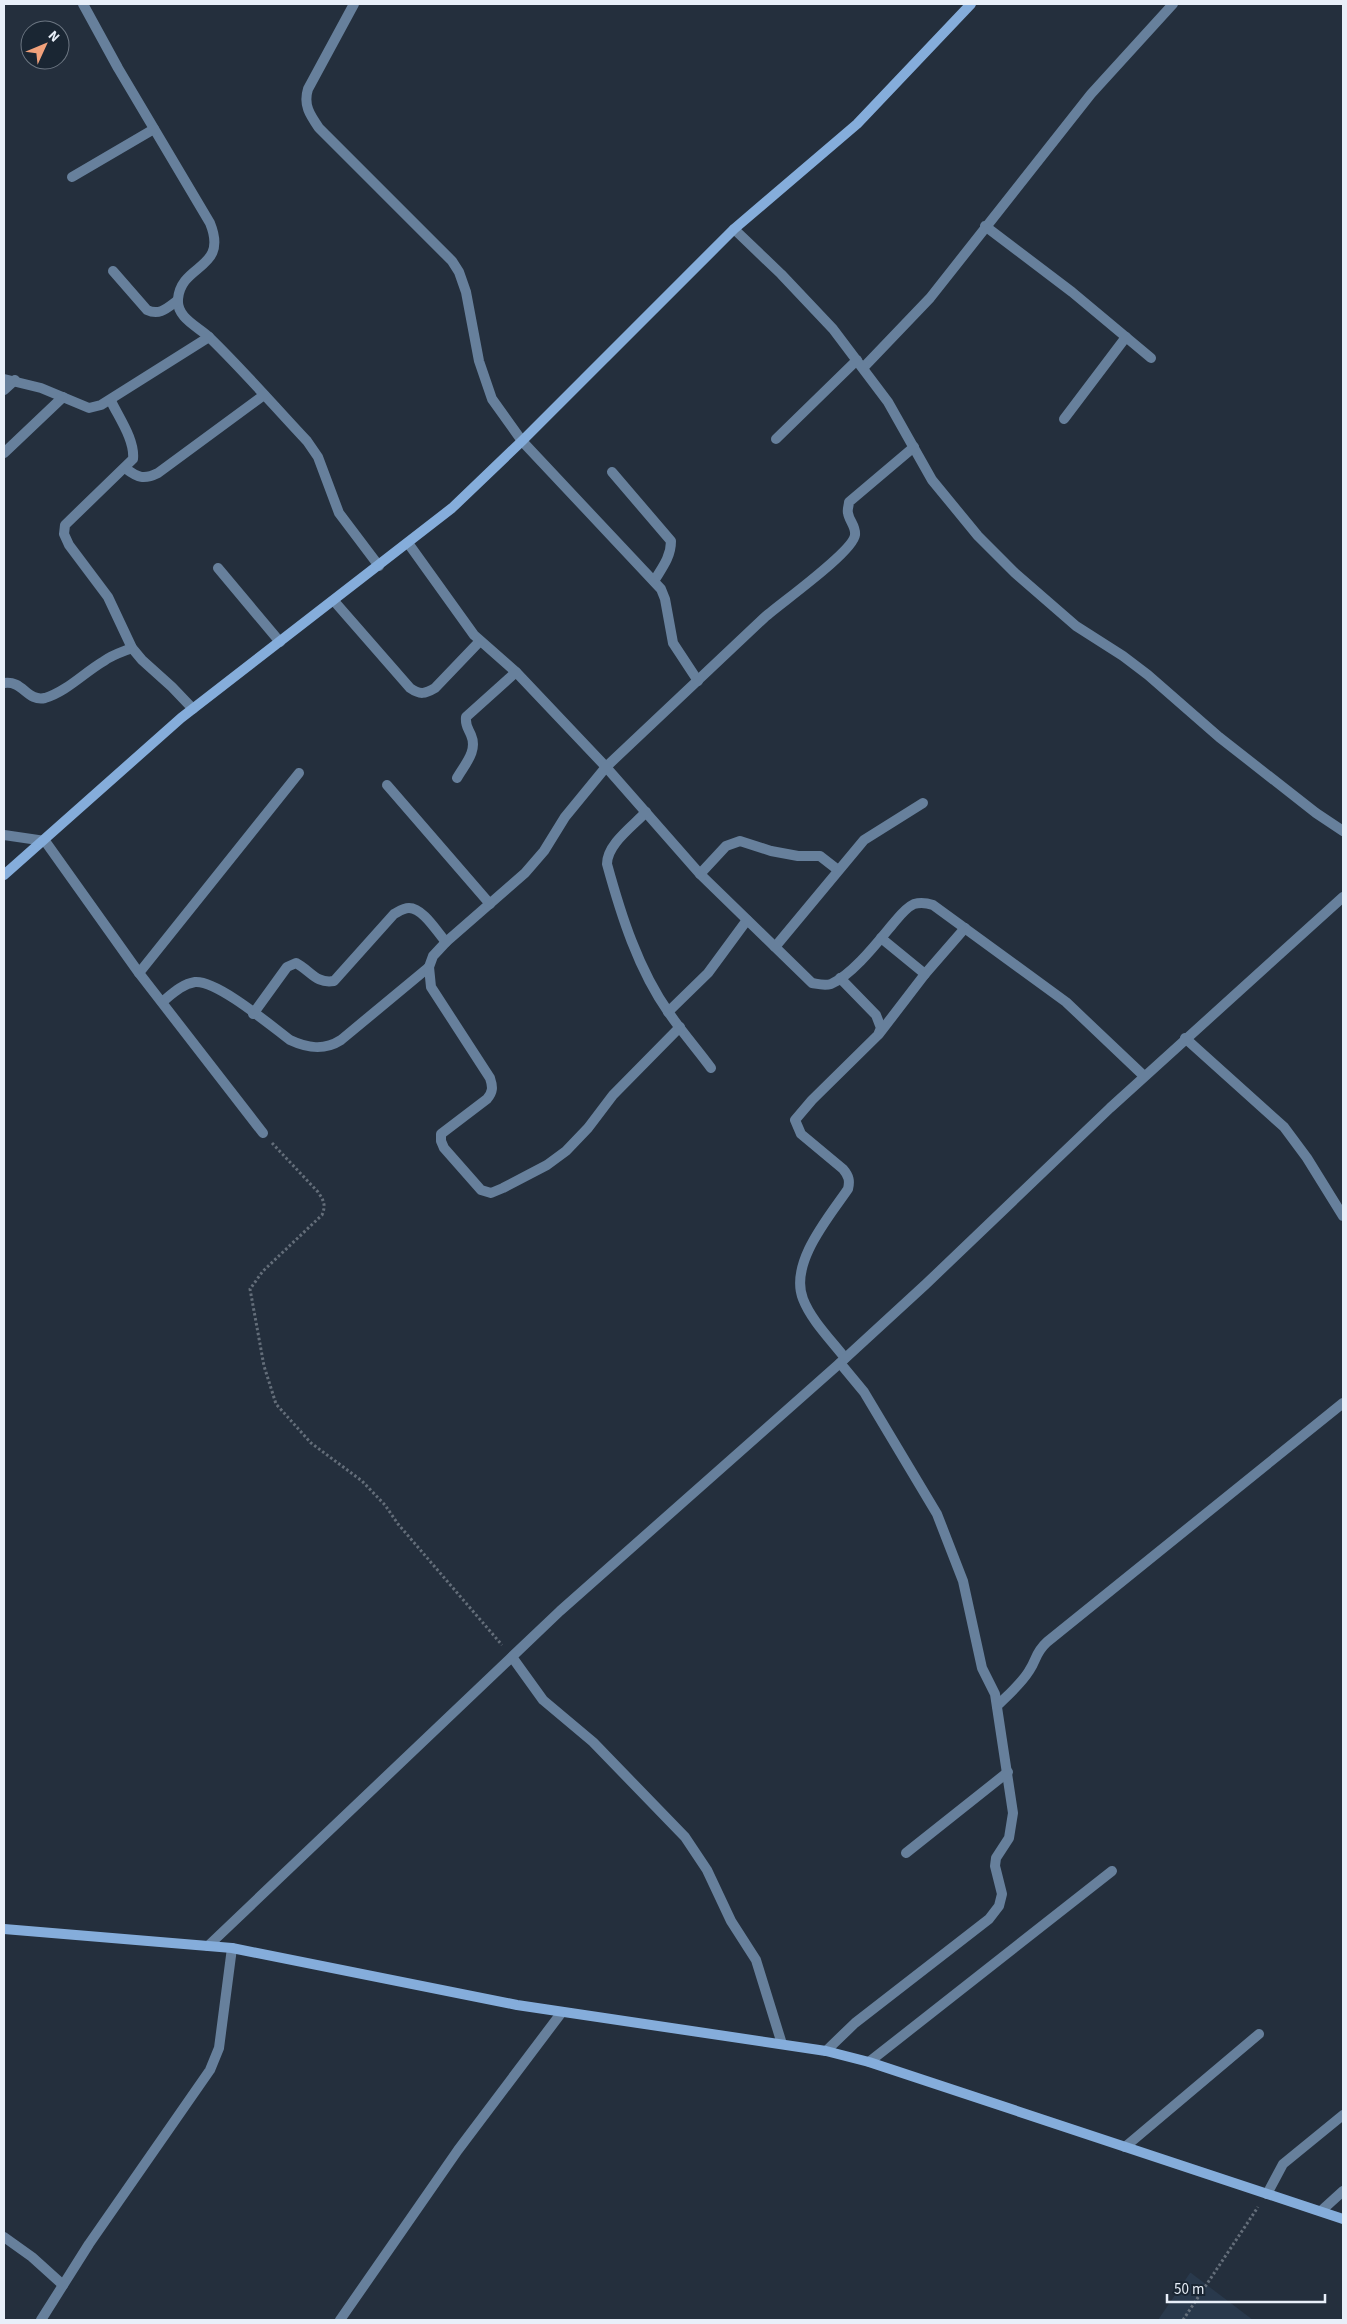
<svg xmlns="http://www.w3.org/2000/svg" width="1347" height="2324" viewBox="0 0 1347 2324" font-family="'Source Sans 3',sans-serif">
<style>
.built{fill:#29394c}
.lines{fill:none;stroke-linecap:round;stroke-linejoin:round}
.path{stroke:#646e7a;stroke-width:3;stroke-dasharray:2.5 2.5;stroke-linecap:butt}
.lane{stroke:#67809c;stroke-width:10}
.street{stroke:#67809c;stroke-width:10}
.secondary{stroke:#85addb;stroke-width:10}
</style>
<rect width="100%" height="100%" fill="#242f3d"/>
<!-- built -->
<path class="built" d="M1190 2273H1191L1253 2320H1158Z"/>
<g class="lines">
<!-- path -->
<g class="path">
<path d="M272 1143 318 1192C324 1201 326 1205 322 1215L263 1271 250 1289 264 1366 276 1404 311 1443 362 1481 385 1505 398 1524 502 1645"/>
<path d="M1183 2320 1258 2207"/>
</g>
<!-- lane -->
<g class="lane">
<path d="M997 1706C1008 1695 1021 1684 1029 1671 1037 1659 1035 1653 1047 1642L1343 1403"/>
<path d="M906 1853 1008 1772"/>
<path d="M4 2237 32 2257 63 2285"/>
</g>
<!-- street -->
<g class="street">
<path d="M83 4 118 68 210 223C229 270 181 263 178 299 176 318 199 327 210 338 244 371 275 407 307 441L318 457 339 513 379 566"/>
<path d="M354 4 308 89C303 105 310 115 319 128L452 261 459 272 466 292 479 361 492 399 522 441 661 589 665 599 673 643 698 681"/>
<path d="M72 177 154 129"/>
<path d="M985 226 1072 292 1151 358"/>
<path d="M734 229 781 274 833 329 888 402 932 480 978 536 1015 573 1076 626 1123 656 1148 675 1219 737 1316 813 1343 831"/>
<path d="M113 271 147 310C160 316 167 308 178 300"/>
<path d="M863 368 930 298 1091 94 1173 4"/>
<path d="M4 379 41 388 89 408 101 405 209 337"/>
<path d="M4 390 15 380"/>
<path d="M111 401C119 418 135 440 133 459L65 525 64 534 69 545 108 597 132 648 142 660 172 687 193 709"/>
<path d="M1064 419 1126 337"/>
<path d="M776 439 857 360"/>
<path d="M4 453 63 397"/>
<path d="M125 468C138 478 144 480 158 473L264 395"/>
<path d="M612 472 671 541C671 557 662 568 654 581"/>
<path d="M408 543 474 635 516 672 606 767 700 874 812 983C818 984 824 986 831 984 852 975 877 943 892 925 898 918 905 908 914 904 921 902 927 903 933 905L1066 1002 1144 1076"/>
<path d="M218 568 280 642"/>
<path d="M334 601 410 688C420 695 425 694 435 688L480 641"/>
<path d="M4 683C23 680 27 702 45 698 66 692 85 672 104 661 112 655 122 652 132 648"/>
<path d="M457 778C465 764 478 751 471 735 468 728 465 725 466 717L516 672"/>
<path d="M387 785 490 904"/>
<path d="M646 812C633 826 607 844 607 864 621 915 638 969 669 1013 682 1032 697 1049 711 1068"/>
<path d="M4 835 45 841 139 973 263 1133"/>
<path d="M700 874 726 846 740 841 771 851 798 856H820L838 870"/>
<path d="M881 938 925 974"/>
<path d="M775 947 864 840 923 803"/>
<path d="M139 973 299 773"/>
<path d="M840 978 876 1015 881 1028 878 1035 812 1100 795 1120 801 1134 843 1169C849 1176 850 1181 848 1189 829 1217 789 1263 803 1299 811 1320 831 1340 845 1358"/>
<path d="M162 1002C172 994 182 984 195 982 217 980 270 1025 290 1040 307 1048 324 1051 341 1040L429 967"/>
<path d="M668 1012 708 973 747 920"/>
<path d="M253 1014 287 967 296 963C311 971 316 984 334 981L394 914C398 912 403 908 409 908 423 908 437 932 446 942"/>
<path d="M680 1027 613 1095 588 1128 566 1151 547 1165 503 1188 491 1193 481 1190 444 1148 441 1141V1134L487 1099C493 1092 493 1087 490 1078L431 987 429 967 433 956 446 942 525 873 544 851 565 817 606 767 765 617C782 602 853 552 855 535 856 526 849 521 848 513 847 510 849 505 849 502L914 447"/>
<path d="M879 1034 925 974 965 928"/>
<path d="M1185 1038 1284 1127 1307 1158 1343 1216"/>
<path d="M512 1657 543 1700 593 1742 685 1837 707 1870 731 1921 756 1960 782 2044"/>
<path d="M208 1946 560 1611 840 1363 926 1284 1110 1108 1343 897"/>
<path d="M826 2051 855 2023 989 1919 999 1906 1002 1894 995 1866 996 1858 1009 1838 1013 1813 995 1694 982 1668 963 1581 937 1514 864 1392 840 1363"/>
<path d="M869 2062 1112 1871"/>
<path d="M1125 2147 1259 2034"/>
<path d="M1267 2194 1283 2164 1343 2115"/>
<path d="M1321 2211 1343 2191"/>
<path d="M41 2320 89 2244 210 2070 219 2048 232 1948"/>
<path d="M340 2320 458 2150 562 2012"/>
</g>
<!-- secondary -->
<g class="secondary">
<path d="M4 875 181 718 452 508 522 441 734 229 857 124 971 4"/>
<path d="M4 1929 232 1948 517 2005 826 2051 869 2062 1343 2219"/>
</g>
</g>
<!-- border -->
<rect width="1347" height="2324" fill="none" stroke="#e8eff9" stroke-width="10"/>
<!-- north arrow -->
<g transform="translate(45 45) rotate(46)"><circle r="24" fill="#1a2633" stroke="#6c7682"/>
<path d="M0-4L9 19L0 12L-9 19Z" fill="#f1a17b"/>
<text y="-8" font-size="14" font-weight="bold" text-anchor="middle" fill="#e8eff9">N</text>
</g>
<!-- scale -->
<path d="M1167 2294v8h158v-8" fill="none" stroke="#e8eff9" stroke-width="2.5"/>
<text x="1174" y="2294" font-size="15" fill="#e8eff9" stroke="#1a2633" stroke-width="4" paint-order="stroke">50 m</text>
</svg>
